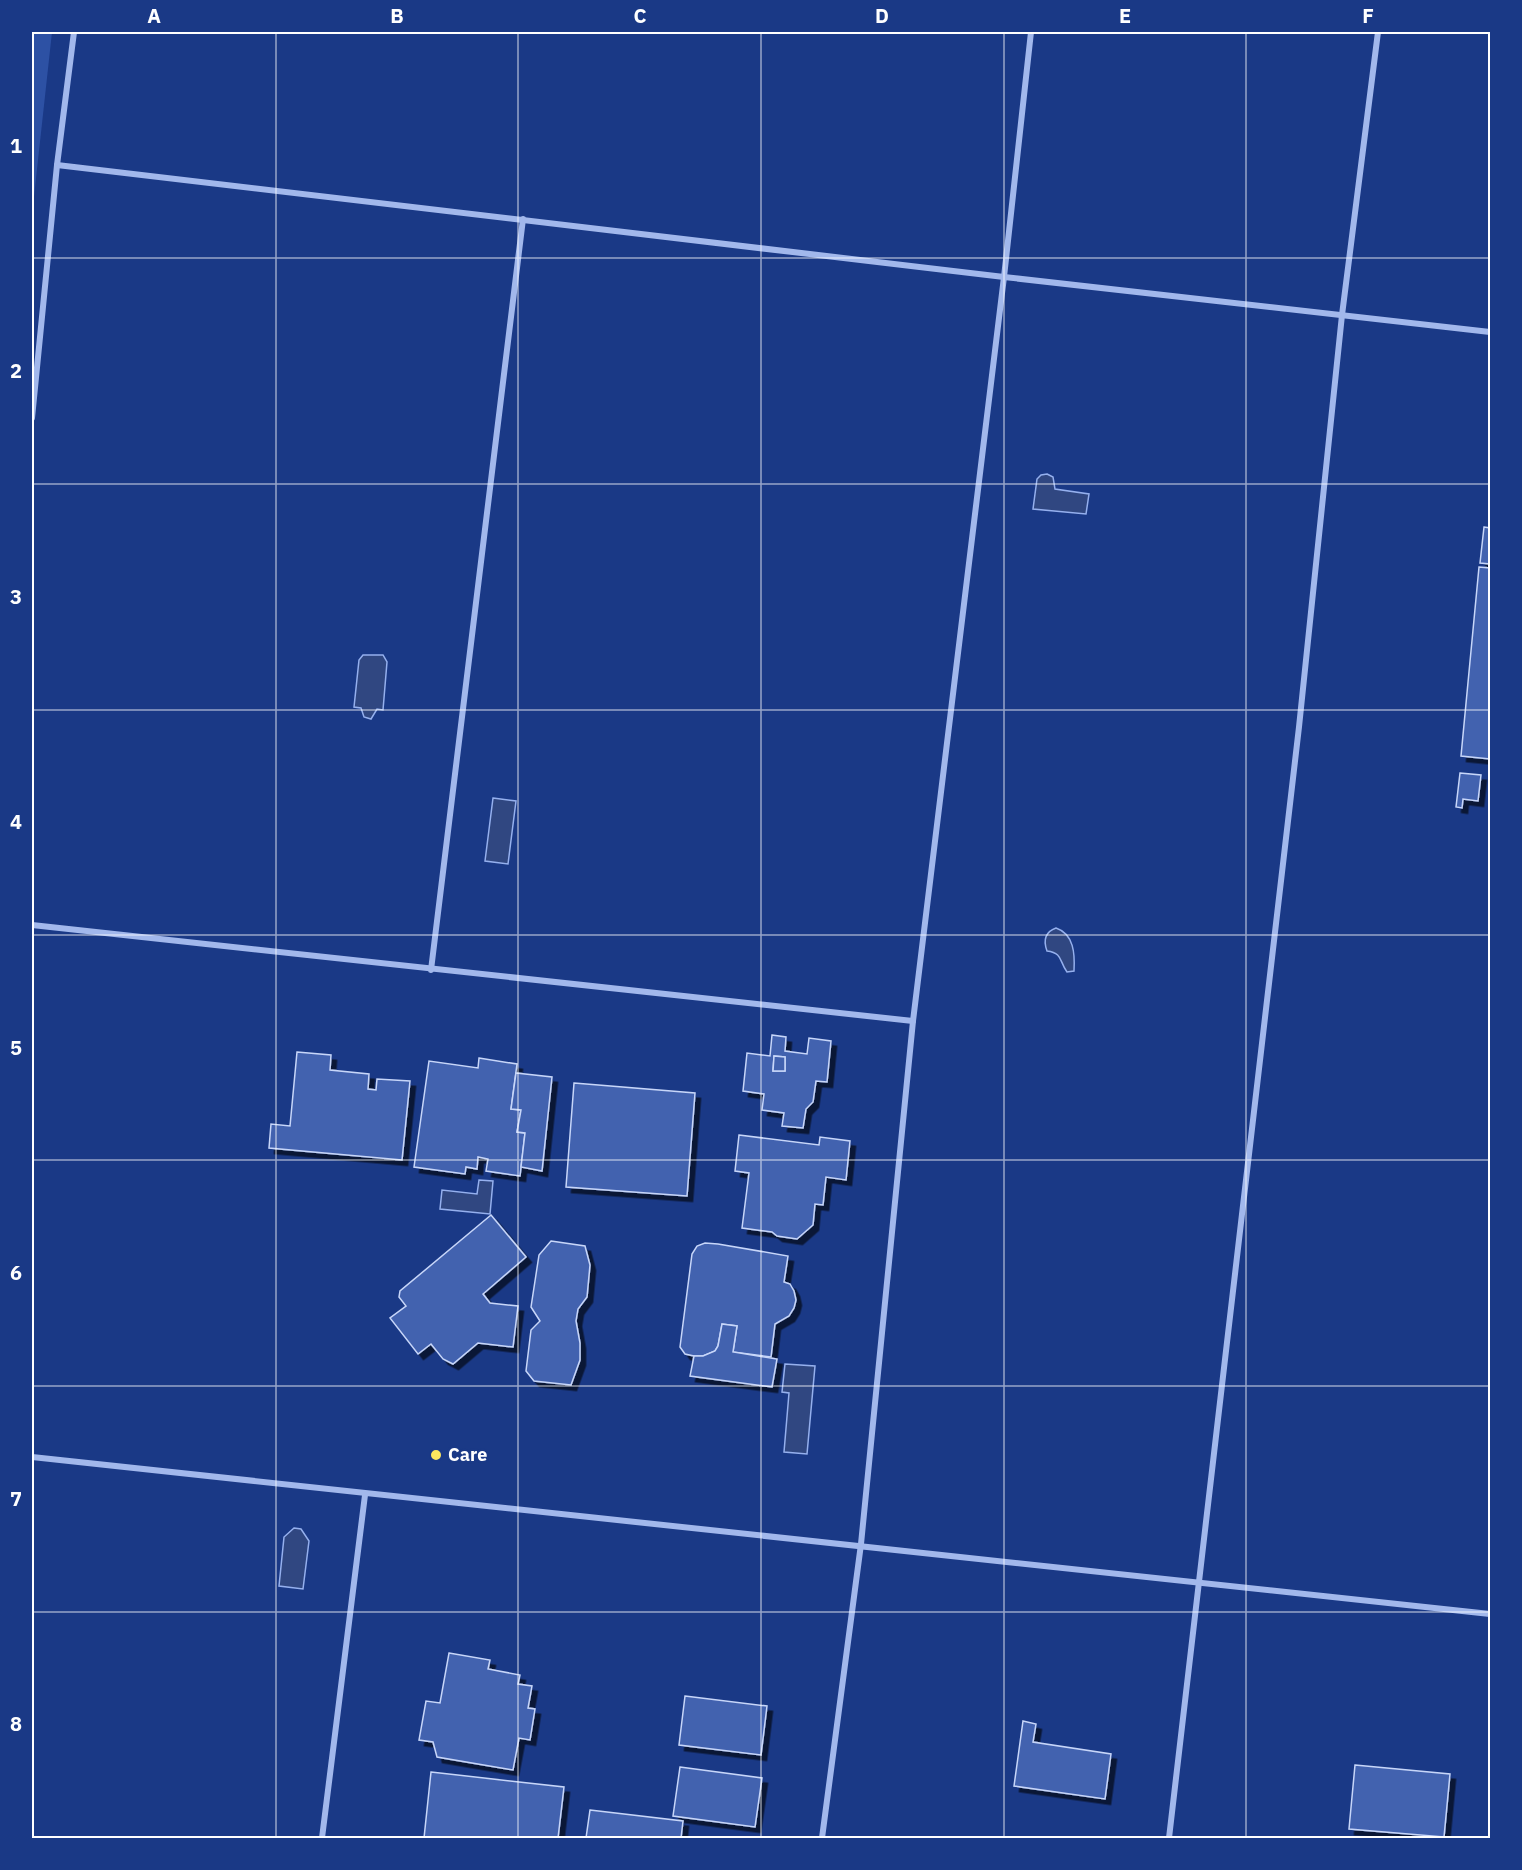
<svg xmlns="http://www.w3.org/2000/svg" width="1522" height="1870" viewBox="0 0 1522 1870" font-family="'IBM Plex Sans',sans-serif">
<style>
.green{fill:#2d51a4}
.water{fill:#304781;stroke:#95b0ee;stroke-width:1.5}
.building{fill:#4362af;stroke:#c7d6f9;stroke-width:1.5;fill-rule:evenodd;filter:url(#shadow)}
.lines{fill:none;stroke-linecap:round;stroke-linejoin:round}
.street{stroke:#a2b8ec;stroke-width:6}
.grid{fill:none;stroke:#fff;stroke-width:1.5;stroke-opacity:0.55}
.poi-dot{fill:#fee85e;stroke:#1a3986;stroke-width:2}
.labels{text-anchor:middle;stroke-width:4.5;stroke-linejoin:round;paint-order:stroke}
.poi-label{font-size:18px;font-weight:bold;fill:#fff;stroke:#1a3986;text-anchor:start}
.neatline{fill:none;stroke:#fff;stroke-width:2}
.grid-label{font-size:20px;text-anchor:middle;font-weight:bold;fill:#fff}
</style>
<defs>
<filter id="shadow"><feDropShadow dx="5.5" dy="5.5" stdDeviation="0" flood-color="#0009"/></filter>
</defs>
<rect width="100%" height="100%" fill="#1a3986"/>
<!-- green -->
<path class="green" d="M32 32H52L32 215Z"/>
<!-- water -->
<g class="water">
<path d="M1047 474 1053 477 1055 489 1089 494 1086 514 1033 509 1037 479 1041 475Z"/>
<path d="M363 655H383L387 662 383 710 377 709 371 719 364 717 361 708 354 707 359 660Z"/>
<path d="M493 798 516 801 508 864 485 861Z"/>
<path d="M1056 928C1074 934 1075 954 1074 971L1067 972C1059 961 1063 953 1047 951 1043 940 1045 932 1056 928Z"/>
<path d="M479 1180 493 1181 490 1214 440 1209 442 1190 477 1194Z"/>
<path d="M785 1364 815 1366 807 1454 784 1452 789 1393 782 1392Z"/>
<path d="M294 1528 301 1529 309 1541 303 1589 279 1586 284 1537Z"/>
</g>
<!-- building -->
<g class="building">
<path d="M1484 527 1490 528V564L1480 563Z"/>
<path d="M1479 567 1490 568V759L1461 756Z"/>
<path d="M1460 773 1481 775 1478 801 1463 799 1462 808 1456 807Z"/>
<path d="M772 1035 786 1037 785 1051 807 1054 809 1038 831 1041 827 1082 816 1081 813 1102 806 1109 803 1128 782 1126 784 1113 762 1110 764 1094 743 1091 747 1053 770 1056ZM774 1056 785 1057V1071H773Z"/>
<path d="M297 1052 331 1055 330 1070 369 1074 368 1089 376 1090 377 1079 410 1081 402 1160 269 1148 271 1124 290 1126Z"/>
<path d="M774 1056 785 1057V1071H773Z"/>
<path d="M479 1058 517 1064 511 1109 521 1110 517 1132 525 1133 520 1176 486 1171 488 1159 478 1157 477 1169 466 1167 465 1174 414 1167 429 1061 478 1068Z"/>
<path d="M516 1073 552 1077 542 1171 521 1167 525 1133 517 1132 521 1110 511 1109Z"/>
<path d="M574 1083 695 1093 687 1196 566 1187Z"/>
<path d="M739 1135 819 1145 820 1137 850 1141 846 1180 826 1177 823 1205 815 1204 813 1225 797 1239 777 1236 772 1232 742 1228 749 1173 735 1171Z"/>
<path d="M491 1215 526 1257 483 1294 490 1303 518 1306 513 1347 478 1343 453 1364 443 1359 431 1344 418 1354 390 1318 406 1306 399 1297 400 1291Z"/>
<path d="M551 1241 585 1246 590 1265 587 1297 578 1309 576 1321 580 1343V1360L571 1385 534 1381 526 1371 531 1330 540 1321 531 1307 539 1255Z"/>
<path d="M705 1243 718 1244 788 1256 784 1282 790 1284 794 1291 796 1300 794 1308 789 1316 775 1324 771 1357 733 1352 737 1326 722 1324 718 1346 715 1351 703 1356H694L685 1354 680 1347 692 1254 697 1246Z"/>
<path d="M722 1324 737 1326 733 1352 777 1359 772 1387 690 1376 694 1356H703L715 1351 718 1346Z"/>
<path d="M449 1653 490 1660 488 1669 520 1675 518 1684 532 1686 528 1708 535 1709 530 1740 519 1738 513 1770 437 1757 433 1742 419 1740 426 1701 440 1703Z"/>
<path d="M685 1696 767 1706 761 1755 679 1745Z"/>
<path d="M1023 1721 1036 1724 1033 1742 1111 1754 1105 1799 1014 1786Z"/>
<path d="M1355 1765 1450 1774 1444 1837 1349 1829Z"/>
<path d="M680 1767 762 1778 755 1827 673 1816Z"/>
<path d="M431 1772 564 1787 558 1838H424Z"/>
<path d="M590 1810 683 1821 681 1838H586Z"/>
</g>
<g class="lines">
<!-- street -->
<g class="street">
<path d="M57 165 1004 277 1490 332"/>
<path d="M32 418 57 165 74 32"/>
<path d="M32 925 913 1021"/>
<path d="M431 970 523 219"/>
<path d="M32 1457C518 1512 1005 1558 1490 1614"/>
<path d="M322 1838 365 1495"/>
<path d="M822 1838 861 1544 913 1021 1004 277 1031 32"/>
<path d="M1169 1838 1299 727 1342 315 1378 32"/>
</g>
</g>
<!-- grid -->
<path class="grid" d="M276 32V1838M518 32V1838M761 32V1838M1004 32V1838M1246 32V1838M32 258H1490M32 484H1490M32 710H1490M32 935H1490M32 1160H1490M32 1386H1490M32 1612H1490"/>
<!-- markers -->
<circle class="poi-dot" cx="436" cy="1455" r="6"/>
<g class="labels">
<!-- poi labels -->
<g class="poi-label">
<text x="448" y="1461">Care</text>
</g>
</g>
<!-- border -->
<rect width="1522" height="1870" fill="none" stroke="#1a3986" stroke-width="66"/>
<rect x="33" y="33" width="1456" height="1804" class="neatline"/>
<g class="grid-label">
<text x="154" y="23">A</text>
<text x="397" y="23">B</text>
<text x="640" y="23">C</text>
<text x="882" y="23">D</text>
<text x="1125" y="23">E</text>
<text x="1368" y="23">F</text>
<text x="16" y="153">1</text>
<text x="16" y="378">2</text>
<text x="16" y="604">3</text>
<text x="16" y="829">4</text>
<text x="16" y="1055">5</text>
<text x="16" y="1280">6</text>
<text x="16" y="1506">7</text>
<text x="16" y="1731">8</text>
</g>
</svg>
